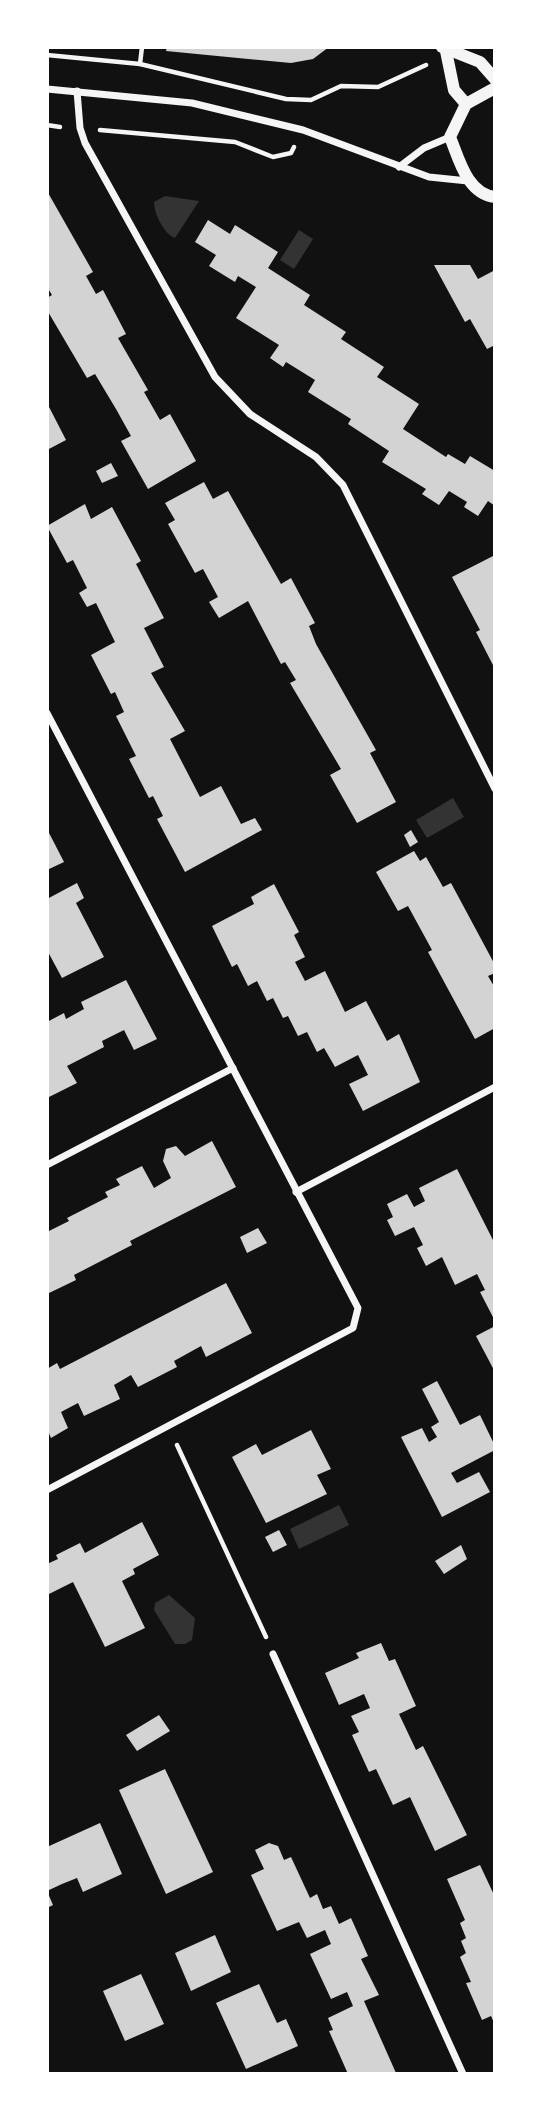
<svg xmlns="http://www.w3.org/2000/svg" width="542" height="2121" viewBox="0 0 542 2121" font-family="Jost,sans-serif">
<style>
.water{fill:#333}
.building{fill:#d3d3d3}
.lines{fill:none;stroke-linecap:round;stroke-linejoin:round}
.path{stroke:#f5f5f5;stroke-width:4.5}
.minor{stroke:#f5f5f5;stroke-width:7}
.tertiary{stroke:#f5f5f5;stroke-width:12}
</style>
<rect width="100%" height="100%" fill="#111"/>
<!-- water -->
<g class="water">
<path d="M165 196 199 201 175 238C164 234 154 214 154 202Z"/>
<path d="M299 230 313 239 294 269 280 260Z"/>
<path d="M453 798 464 817 427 838 416 820Z"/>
<path d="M339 1505 349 1525 299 1549 290 1529Z"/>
<path d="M169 1595 195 1618 192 1640 185 1644H175L154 1610 155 1603Z"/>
</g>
<!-- building -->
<g class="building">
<path d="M167 47H329L313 59 291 63 166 51Z"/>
<path d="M47 191 93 272 86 276 96 294 103 290 126 334 118 338 148 390 144 392 160 420 170 414 196 461 148 489 121 441 131 436 116 409 95 374 87 378 47 310V298L52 295 47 287Z"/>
<path d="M208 220 230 234 235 225 278 252 268 268 310 295 304 305 346 332 341 339 384 367 377 377 419 404 403 429 446 457 448 454 465 464 470 456 495 471V506L488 501 478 516 464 507 467 502 449 491 439 505 422 494 426 489 382 462 389 451 348 424 351 419 308 392 315 380 286 362 283 367 270 358 279 345 236 318 256 287 238 276 235 282 209 266 216 255 195 242Z"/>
<path d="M434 265H470L478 279 495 270V345L487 349 470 319 465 322Z"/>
<path d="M47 403 66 440 47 450Z"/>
<path d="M111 463 118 476 102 483 96 471Z"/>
<path d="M204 482 213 499 228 491 281 584 291 578 315 623 309 626 316 644 376 750 370 753 396 802 357 823 330 775 341 769 290 683 296 680 285 662 281 664 248 601 219 618 209 602 218 597 203 569 195 573 168 524 175 520 165 503Z"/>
<path d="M85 504 91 519 112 507 141 561 136 564 164 618 144 628 164 667 151 673 185 731 170 739 200 797 221 786 241 824 255 818 262 830 185 872 157 819 163 816 153 796 149 798 129 759 136 756 116 716 124 712 115 692 111 694 91 655 115 642 96 603 87 607 79 593 87 588 73 560 67 563 47 526Z"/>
<path d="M495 555V669L476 632 480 630 452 577Z"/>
<path d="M47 829 64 862 47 870Z"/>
<path d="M411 830 418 842 410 847 404 835Z"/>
<path d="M414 851 420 861 426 857 443 887 451 883 495 965V973L488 976 495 988V1028L475 1039 428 952 432 950 408 906 398 911 376 872Z"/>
<path d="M77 883 84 898 76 903 104 957 62 978 47 950V899Z"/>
<path d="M274 884 299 932 294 935 305 957 295 962 305 981 325 971 345 1012 366 1001 387 1041 399 1034 420 1082 363 1111 349 1084 368 1075 358 1055 335 1067 324 1048 317 1052 307 1032 298 1036 288 1016 283 1018 273 998 267 1001 257 981 248 986 237 964 232 967 212 926 254 904 251 897Z"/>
<path d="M126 980 157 1039 134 1050 124 1030 102 1041 104 1047 67 1066 77 1083 47 1098V1022L64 1013 66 1019 84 1009 81 1002Z"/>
<path d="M212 1141 236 1187 130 1241 132 1245 74 1275 76 1280 47 1294V1232L69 1221 67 1218 108 1197 105 1192 120 1185 116 1179 142 1166 154 1188 171 1178 163 1161 166 1149 176 1146 185 1156Z"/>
<path d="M457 1169 495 1244V1321L480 1292 485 1290 477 1274 455 1285 442 1257 426 1266 417 1248 423 1245 414 1227 395 1236 387 1220 393 1217 387 1204 407 1194 414 1207 425 1201 419 1188Z"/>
<path d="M258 1228 267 1243 247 1253 240 1237Z"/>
<path d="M226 1283 252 1333 206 1357 201 1346 174 1361 177 1367 138 1387 131 1375 114 1385 120 1399 84 1416 78 1403 61 1412 68 1428 51 1438 47 1429V1369L57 1363 60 1369Z"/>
<path d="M495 1326V1372L476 1336Z"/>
<path d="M437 1381 460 1425 480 1415 495 1446V1450L451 1473 457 1483 479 1472 490 1492 442 1517 401 1437 422 1428 429 1442 437 1437 431 1427 439 1422 422 1389Z"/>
<path d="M311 1430 331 1469 317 1475 327 1494 266 1523 232 1457 256 1444 262 1455Z"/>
<path d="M142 1522 159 1555 133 1569 135 1574 122 1581 145 1628 105 1647 73 1582 49 1594 47 1564 58 1559 56 1555 80 1543 85 1553Z"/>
<path d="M279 1530 287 1545 273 1552 265 1537Z"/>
<path d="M461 1545 467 1559 444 1574 435 1561Z"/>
<path d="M381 1643 389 1661 395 1659 416 1706 399 1714 416 1750 423 1746 467 1835 435 1851 410 1797 393 1805 376 1769 369 1772 352 1735 359 1732 351 1716 370 1708 364 1694 339 1705 325 1673 359 1658 356 1653Z"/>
<path d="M159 1715 170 1731 137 1751 126 1735Z"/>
<path d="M165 1769 213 1872 166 1894 119 1790Z"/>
<path d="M100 1823 122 1874 83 1892 77 1878 62 1884 47 1891 53 1905 47 1908V1847Z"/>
<path d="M269 1843 278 1846 284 1860 291 1857 310 1898 317 1894 323 1909 331 1906 339 1924 351 1918 368 1956 361 1959 379 1995 364 2001 396 2073 348 2074 329 2031 333 2030 328 2018 353 2006 347 1992 331 1999 310 1954 331 1944 325 1930 307 1938 299 1922 277 1931 251 1875 264 1869 255 1850Z"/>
<path d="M480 1865 495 1897V2025L491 2016 482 2020 466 1983 471 1982 460 1957 466 1953 461 1941 466 1938 460 1923 465 1920 447 1879Z"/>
<path d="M215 1935 231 1972 191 1991 175 1953Z"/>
<path d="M141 1974 164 2024 125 2041 103 1991Z"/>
<path d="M259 1984 277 2023 286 2019 298 2046 246 2069 216 2003Z"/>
</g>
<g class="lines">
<!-- path -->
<g class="path">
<path d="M47 55 140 64 286 99 311 100 341 86 378 87 426 65"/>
<path d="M140 64 142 47"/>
<path d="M47 125 60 127"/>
<path d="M100 130 235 142 273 157 291 153 294 147"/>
<path d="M177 1445 266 1637"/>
</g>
<!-- minor -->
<g class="minor">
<path d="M47 89 192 103 303 130 429 177 468 181"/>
<path d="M77 91 80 128 85 143 215 377 250 414 316 457 343 485 495 789"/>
<path d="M399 167 424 148 450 137"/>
<path d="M47 713 358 1308 353 1328 47 1490"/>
<path d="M47 1165 233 1068"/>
<path d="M296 1192 495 1087"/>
<path d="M273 1654 463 2074"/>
</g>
<!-- tertiary -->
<g class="tertiary">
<path d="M442 47 480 62 495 79"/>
<path d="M446 51 454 90 466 104"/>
<path d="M495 88 466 104 450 137C459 159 467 194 495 197"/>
</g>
</g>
<!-- border -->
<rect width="542" height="2121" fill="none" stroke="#ffffff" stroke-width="98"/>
</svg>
